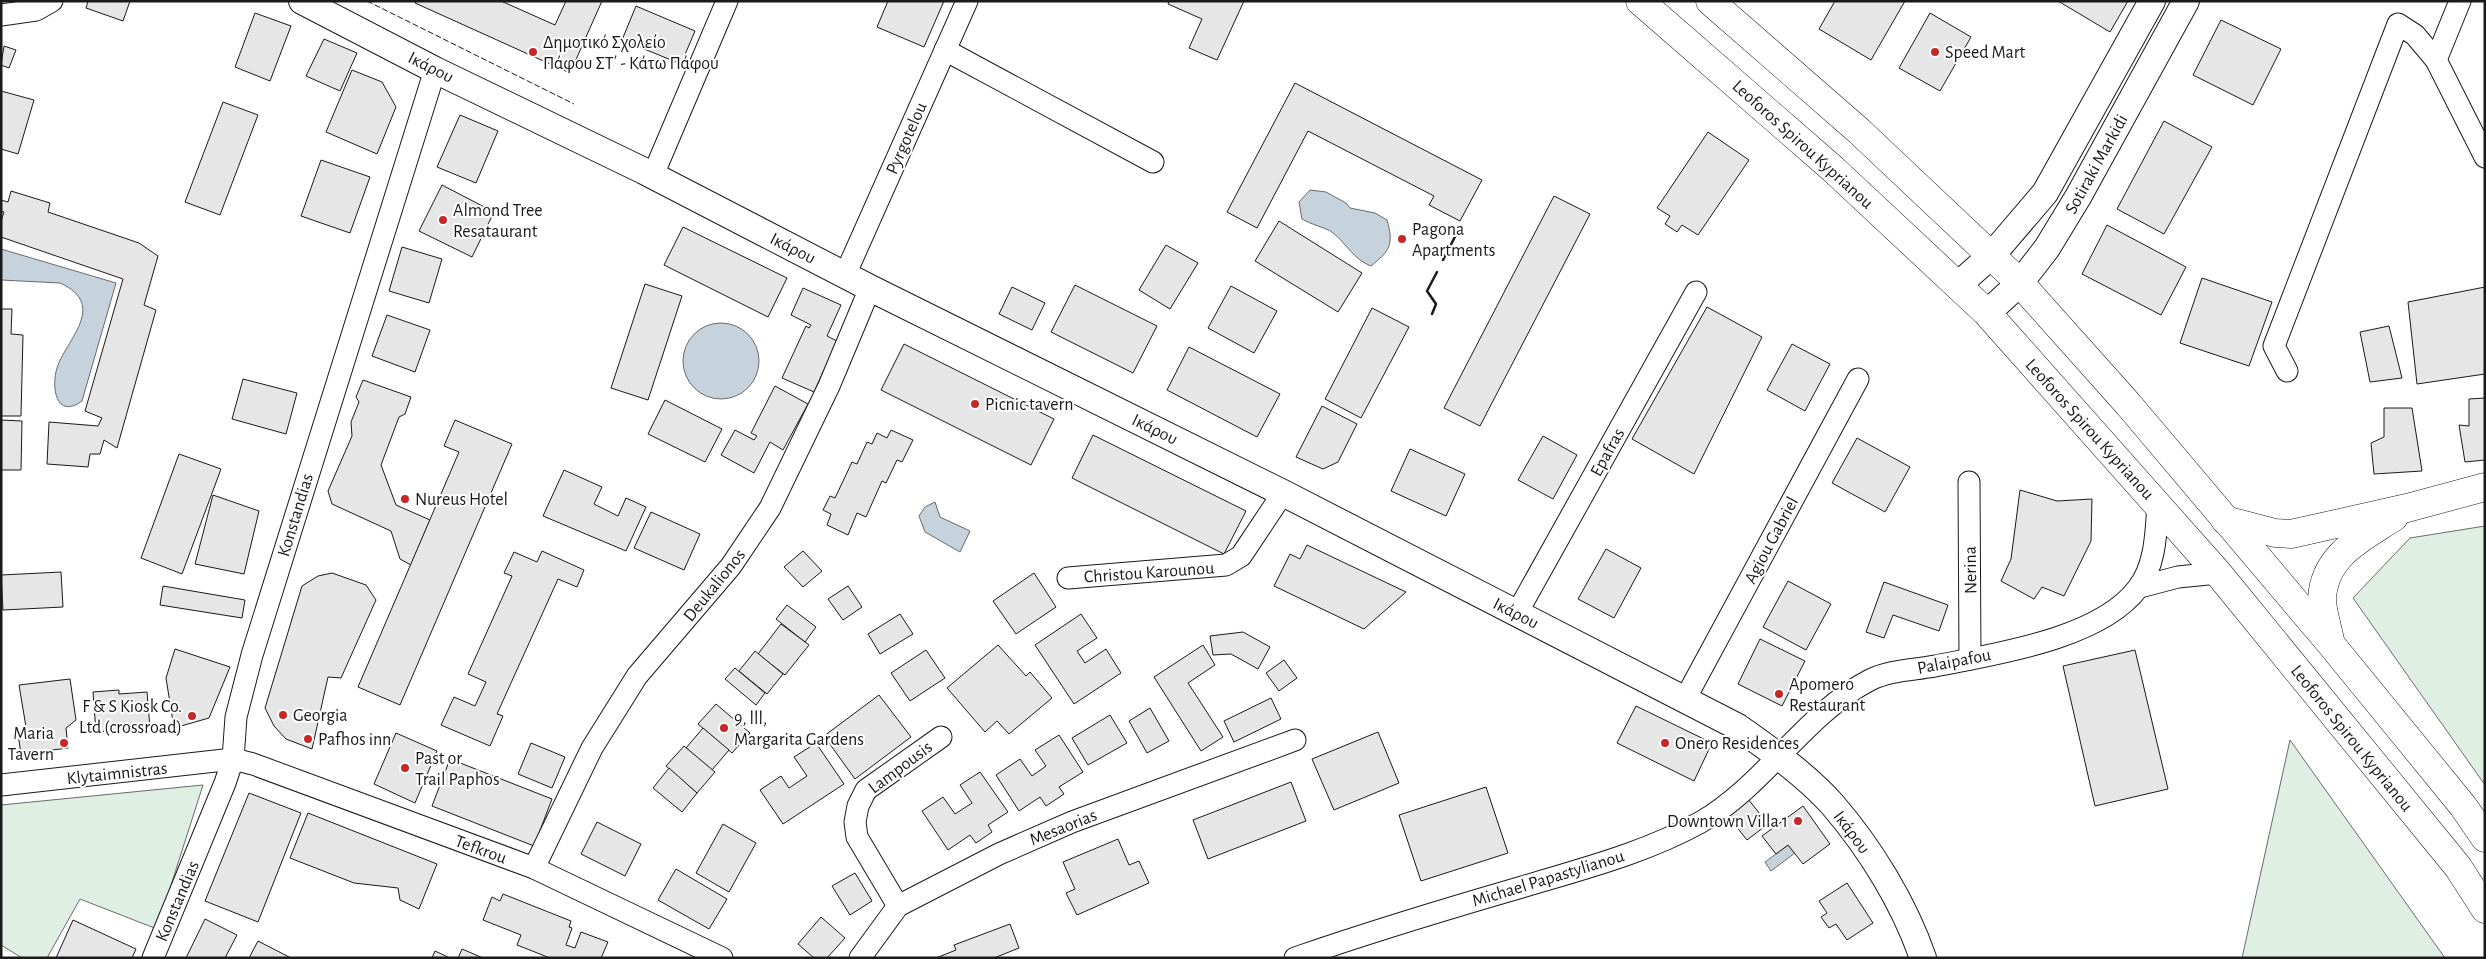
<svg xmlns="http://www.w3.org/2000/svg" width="2486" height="959" viewBox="0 0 2486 959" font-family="'Alegreya Sans',sans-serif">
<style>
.green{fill:#e0efe3;stroke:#6a6a6a}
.water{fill:#c6d2dc;stroke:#6a6a6a}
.building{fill:#e6e6e6;stroke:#1a1a1a}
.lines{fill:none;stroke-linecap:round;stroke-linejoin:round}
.minor-casing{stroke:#1a1a1a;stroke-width:23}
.tertiary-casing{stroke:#1a1a1a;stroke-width:28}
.secondary-casing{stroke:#1a1a1a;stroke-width:29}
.minor{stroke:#fff;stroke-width:21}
.tertiary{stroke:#fff;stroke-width:26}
.secondary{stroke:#fff;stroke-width:28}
.fence{stroke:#1a1a1a;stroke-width:1;stroke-dasharray:6 2.5;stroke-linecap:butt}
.wall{stroke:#1a1a1a;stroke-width:2.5}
.poi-dot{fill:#c62828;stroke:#fff;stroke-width:2}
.labels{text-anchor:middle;stroke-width:4;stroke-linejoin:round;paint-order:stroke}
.poi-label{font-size:18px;fill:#1a1a1a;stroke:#fff;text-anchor:start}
.street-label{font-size:18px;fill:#1a1a1a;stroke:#fff}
</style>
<rect width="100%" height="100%" fill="#fff"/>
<!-- green -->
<g class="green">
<path d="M2485 526V785L2353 598 2410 538Z"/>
<path d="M2290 740 2445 958H2242Z"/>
<path d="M203 785 157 929 80 899 47 958H22L1 945V805Z"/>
</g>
<!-- water -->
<g class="water">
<path d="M1310 190 1326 192 1346 203 1350 208 1375 213 1387 220C1394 244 1390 251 1371 266 1354 260 1346 243 1332 232 1326 228 1310 224 1302 219L1299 202Z"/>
<path d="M1 249 116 283 82 401C56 420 51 387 57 368 65 341 109 305 60 283L1 280Z"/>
<circle cx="721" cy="361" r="38"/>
<path d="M935 502 940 517 970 531 960 552 925 532 919 516 925 507Z"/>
<path d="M1788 845 1795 853 1771 871 1765 862Z"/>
</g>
<!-- building -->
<g class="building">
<path d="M88 1H130L123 21 86 8Z"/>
<path d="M416 1H501L555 25 566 1H602L570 73 415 3Z"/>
<path d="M888 1H944L924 47 877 27Z"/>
<path d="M1169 1H1244L1217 60 1189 48 1202 19 1168 4Z"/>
<path d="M1835 1H1905L1871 60 1819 29Z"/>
<path d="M2058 1H2128L2110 32Z"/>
<path d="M636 6 695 31 681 64 622 40Z"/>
<path d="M255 13 291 26 270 81 235 67Z"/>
<path d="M1930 13 1971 37 1940 91 1899 68Z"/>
<path d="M2221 20 2281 49 2253 105 2193 75Z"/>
<path d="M324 39 357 53 340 91 306 76Z"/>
<path d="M4 46 16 50 9 68 1 65Z"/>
<path d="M352 70 382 82 396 107 377 154 326 132Z"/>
<path d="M1295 83 1482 180 1460 221 1429 205 1434 196 1308 131 1257 228 1227 212Z"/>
<path d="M1 91 34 100 18 154 1 149Z"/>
<path d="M223 102 258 115 220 215 185 202Z"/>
<path d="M460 115 498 131 476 183 437 167Z"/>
<path d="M2164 121 2212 147 2164 234 2117 209Z"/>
<path d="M1708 132 1749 160 1698 235 1682 225 1677 232 1665 224 1670 216 1657 208Z"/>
<path d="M321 160 370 177 350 233 301 216Z"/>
<path d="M442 185 494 212 472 257 419 231Z"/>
<path d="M11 191 50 203 48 212 139 243 158 256 144 305 156 310 117 448 104 440 100 454H90L88 467 47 464 49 422 98 426 102 418 85 411 123 279 1 237V221L4 212 1 211V200L8 202Z"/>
<path d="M1554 196 1590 214 1480 426 1444 408Z"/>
<path d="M1279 221 1362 273 1338 312 1255 261Z"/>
<path d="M2107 225 2186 267 2161 315 2082 274Z"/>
<path d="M683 227 787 278 768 317 664 265Z"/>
<path d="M1166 245 1198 263 1170 309 1139 290Z"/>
<path d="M402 247 442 259 429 303 389 291Z"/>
<path d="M2202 278 2272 302 2249 366 2180 343Z"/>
<path d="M645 284 682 296 648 400 611 388Z"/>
<path d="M1075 285 1157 326 1133 373 1051 332Z"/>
<path d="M1231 286 1277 311 1254 353 1208 328Z"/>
<path d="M1012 287 1045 303 1032 330 999 314Z"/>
<path d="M2485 287V374L2417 384 2408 302Z"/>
<path d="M803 288 841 305 827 336 837 341 814 392 782 378 806 326 809 328 811 325 791 315Z"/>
<path d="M1707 307 1762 337 1694 474 1632 439Z"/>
<path d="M1372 308 1409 327 1361 418 1325 399Z"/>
<path d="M1 309H12L11 334 23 335 21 416H1Z"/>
<path d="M387 315 430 330 415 372 372 356Z"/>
<path d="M2389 326 2402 378 2370 382 2360 332Z"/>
<path d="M904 344 1054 419 1031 465 881 390Z"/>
<path d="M1792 344 1830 364 1805 411 1767 390Z"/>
<path d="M1189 347 1280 394 1257 437 1167 390Z"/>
<path d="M243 379 297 393 286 434 232 419Z"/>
<path d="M363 380 411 397 405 414 399 417 381 465 396 505 430 520 411 565 400 559 391 531 332 504 328 491 352 436 351 422 359 402 356 397Z"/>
<path d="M775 386 808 404 783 450 770 442 754 473 721 455 735 430 754 440 757 436 751 433Z"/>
<path d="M2485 398V460L2465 462 2459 425 2469 426V399Z"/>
<path d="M665 400 722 429 705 462 648 434Z"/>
<path d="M1322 406 1357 424 1338 462 1323 469 1296 457Z"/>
<path d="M2384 408H2412L2422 471 2374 474 2371 443 2384 437Z"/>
<path d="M1 420 22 421 21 470H1Z"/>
<path d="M455 420 512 444 400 705 358 687 459 452 444 446Z"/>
<path d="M891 430 913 440 902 462 897 460 886 483 882 481 866 517 857 513 848 535 827 525 831 514 823 510 830 496 835 498 852 462 857 464 867 442 872 444 877 433 887 438Z"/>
<path d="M1093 435 1246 511 1224 554 1072 478Z"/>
<path d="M1543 436 1577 455 1553 499 1518 480Z"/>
<path d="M1857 438 1910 467 1885 512 1832 483Z"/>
<path d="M1410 449 1465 474 1446 516 1391 491Z"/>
<path d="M179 454 221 469 182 574 141 558Z"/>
<path d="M564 470 602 487 594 504 618 516 626 498 646 507 626 551 543 516Z"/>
<path d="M2020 490 2057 501 2092 499 2091 541 2064 596 2042 587 2034 599 2001 581 2011 559Z"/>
<path d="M213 495 259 511 244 574 195 564Z"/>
<path d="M651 512 700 534 684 570 634 548Z"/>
<path d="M1307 545 1406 592 1364 629 1274 586 1290 554 1300 559Z"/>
<path d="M1606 549 1641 568 1614 618 1578 599Z"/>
<path d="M542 551 584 570 577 587 558 579 497 714 503 716 490 746 441 725 454 697 475 706 486 682 468 674 512 576 504 573 514 552 537 562Z"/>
<path d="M803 551 822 571 803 587 784 567Z"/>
<path d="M61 572 63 607 3 610 1 575Z"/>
<path d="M332 573 366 585 376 600 341 678 328 677 312 749 286 739 274 726 265 708 302 586 318 576Z"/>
<path d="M1034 573 1056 607 1016 634 993 601Z"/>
<path d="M1788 581 1831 604 1806 650 1763 627Z"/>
<path d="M1884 582 1948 605 1939 631 1893 615 1884 638 1866 632Z"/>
<path d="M163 586 245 600 242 618 160 605Z"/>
<path d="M848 586 862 607 843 620 828 599Z"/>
<path d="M787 605 816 627 805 642 776 619Z"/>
<path d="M900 614 913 634 880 654 868 634Z"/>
<path d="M1081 614 1097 638 1077 651 1085 663 1106 649 1121 673 1074 704 1035 645Z"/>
<path d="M781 624 809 645 785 675 758 654Z"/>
<path d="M1243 632 1270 647 1258 669 1231 654 1213 655 1210 636Z"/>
<path d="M1760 639 1805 661 1782 706 1738 684Z"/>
<path d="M998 645 1026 676 1030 672 1052 698 1009 734 997 721 985 732 947 688Z"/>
<path d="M1203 645 1215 665 1188 683 1223 737 1201 751 1154 677Z"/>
<path d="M175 649 230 667 209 718 174 728 166 678Z"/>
<path d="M926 650 945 678 910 701 891 673Z"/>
<path d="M2135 650 2168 789 2095 806 2063 666Z"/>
<path d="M755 651 783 674 767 694 739 671Z"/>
<path d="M1284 660 1297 678 1279 691 1266 673Z"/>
<path d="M735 668 765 693 756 705 725 679Z"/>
<path d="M70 679 76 720 66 728 68 748 21 754 18 734 26 727 19 685Z"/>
<path d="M119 690V694L147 692 150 728 96 732 93 692Z"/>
<path d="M879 695 911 737 855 779 824 736Z"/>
<path d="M1271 698 1281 719 1234 742 1224 721Z"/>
<path d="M716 704 750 733 732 753 698 724Z"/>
<path d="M1636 706 1712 743 1694 781 1617 743Z"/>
<path d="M1150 708 1169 741 1147 753 1129 721Z"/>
<path d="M1110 715 1127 743 1088 765 1072 738Z"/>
<path d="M703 728 729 750 712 770 686 748Z"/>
<path d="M1378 732 1399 783 1334 810 1312 759Z"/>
<path d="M396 733 437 751 415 803 374 784Z"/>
<path d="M1059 735 1083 772 1059 787 1064 794 1046 806 1040 797 1019 811 996 775 1020 759 1032 776 1046 766 1035 750Z"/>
<path d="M531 743 565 757 552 788 518 774Z"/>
<path d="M816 743 844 784 783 824 760 790 781 776 789 788 807 776 794 757Z"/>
<path d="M684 746 715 772 697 793 666 766Z"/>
<path d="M450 759 552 799 534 846 432 806Z"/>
<path d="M669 768 697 793 682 812 653 788Z"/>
<path d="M980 772 1008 812 988 825 992 832 976 843 970 835 948 850 922 811 943 797 955 814 972 803 960 785Z"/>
<path d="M1291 782 1306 821 1208 859 1193 820Z"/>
<path d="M1486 787 1508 853 1421 881 1399 815Z"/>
<path d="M249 793 301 813 258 922 205 901Z"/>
<path d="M1748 799 1768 824 1747 840 1727 815Z"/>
<path d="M1803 806 1830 844 1803 864 1788 845 1776 854 1762 836Z"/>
<path d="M308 813 437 864 419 909 400 900 398 888 354 883 290 858Z"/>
<path d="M597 822 641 844 625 876 581 854Z"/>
<path d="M723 824 756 843 729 892 696 873Z"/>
<path d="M1118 839 1129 865 1139 861 1149 883 1077 915 1066 893 1075 889 1063 862Z"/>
<path d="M676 869 727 899 709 929 658 900Z"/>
<path d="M855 873 872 901 850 915 832 886Z"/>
<path d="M1847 883 1873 923 1847 940 1836 924 1829 928 1821 917 1827 913 1819 901Z"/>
<path d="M503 894 571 921 569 927 572 928 566 945 575 948 581 932 608 942 601 958H550L517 945 521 935 483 920 492 897 500 901Z"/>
<path d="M821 917 845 938 827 958H814L798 944Z"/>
<path d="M205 919 237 935 225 958H186Z"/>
<path d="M73 920 136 949 132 958H56Z"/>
<path d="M1010 924 1019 948 994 958H936L956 950 954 945Z"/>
<path d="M258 941 291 958H249Z"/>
<path d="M462 949 483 958H458Z"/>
<path d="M435 951 450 958H432Z"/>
</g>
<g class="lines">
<!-- minor casing -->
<g class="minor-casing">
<g id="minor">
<path d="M1 15 36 10 52 1"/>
<path d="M945 50 1153 162"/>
<path d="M2436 60 2460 1"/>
<path d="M653 175 727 1"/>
<path d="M845 275 967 1"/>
<path d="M2287 371 2274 346 2398 24 2415 35 2436 60 2485 157"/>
<path d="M1969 482 1970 659"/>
<path d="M1068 578 1226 565 1241 556 1283 493"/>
<path d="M2140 587 2178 577 2218 573"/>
<path d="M1517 613 1696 292"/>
<path d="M1684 701 1858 379"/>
<path d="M1 785 233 759 253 764 534 868 722 958"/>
<path d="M534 868 592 748 637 676 731 566 770 508 829 386 870 288"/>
<path d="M898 906 857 837 855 822 858 806 866 790 941 737"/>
<path d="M153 958 225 783 233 759 236 717 252 655 435 70"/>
<path d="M860 958 898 906 999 854 1072 822 1295 740"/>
<path d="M1295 958C1370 932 1446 909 1522 887 1582 869 1645 853 1701 822 1765 785 1806 713 1870 680 1890 670 1914 670 1935 666 1995 654 2100 639 2138 588 2156 565 2156 531 2158 504"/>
</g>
</g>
<!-- tertiary casing -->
<g class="tertiary-casing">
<g id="tertiary">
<path d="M302 1 435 70 644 171 870 288 1283 493 1738 727C1770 750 1805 774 1832 804 1870 848 1904 903 1923 958"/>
<path d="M1958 285 1992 255 2045 193 2152 1"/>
<path d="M1987 313 2020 283 2047 248 2078 197 2186 1"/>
</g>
</g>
<!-- secondary casing -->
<g class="secondary-casing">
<g id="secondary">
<path d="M1640 1 1833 169 1987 313 2218 573 2458 867 2485 909"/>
<path d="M1710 1 1859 131 2020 283 2128 404 2330 643 2463 806 2485 838"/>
<path d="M2225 520 2275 533 2291 534 2407 508 2485 487"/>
<path d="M2330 641C2328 628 2322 612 2322 599 2324 555 2362 538 2394 517"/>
</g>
</g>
<!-- minor -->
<use href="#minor" class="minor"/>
<!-- tertiary -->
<use href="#tertiary" class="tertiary"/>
<!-- secondary -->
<use href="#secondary" class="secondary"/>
<!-- fence -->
<path class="fence" d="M367 1 574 104"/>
<!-- wall -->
<g class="wall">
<path d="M1443 260 1460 227"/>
<path d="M1432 314 1436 304 1427 291 1437 272"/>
</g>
</g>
<!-- markers -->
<g class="poi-dot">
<circle cx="533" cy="52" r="5"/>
<circle cx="1935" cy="52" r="5"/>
<circle cx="443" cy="220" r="5"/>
<circle cx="1402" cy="239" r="5"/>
<circle cx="975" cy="404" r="5"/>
<circle cx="405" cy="499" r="5"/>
<circle cx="1779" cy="694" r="5"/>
<circle cx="283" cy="715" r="5"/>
<circle cx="192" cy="716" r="5"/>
<circle cx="724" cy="728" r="5"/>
<circle cx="308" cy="739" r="5"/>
<circle cx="64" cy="743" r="5"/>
<circle cx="1665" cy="743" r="5"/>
<circle cx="405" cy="768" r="5"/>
<circle cx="1798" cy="821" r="5"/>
</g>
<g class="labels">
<!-- poi labels -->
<g class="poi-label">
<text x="543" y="48">Δημοτικό Σχολείο<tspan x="543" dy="21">Πάφου ΣΤ΄ - Κάτω Πάφου</tspan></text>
<text x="1945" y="58">Speed Mart</text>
<text x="453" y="216">Almond Tree<tspan x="453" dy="21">Resataurant</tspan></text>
<text x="1412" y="235">Pagona<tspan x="1412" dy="21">Apartments</tspan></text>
<text x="985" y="410">Picnic tavern</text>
<text x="415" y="505">Nureus Hotel</text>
<text x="1789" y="690">Apomero<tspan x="1789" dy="21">Restaurant</tspan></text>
<text x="182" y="712" text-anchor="end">F &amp; S Kiosk Co.<tspan x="182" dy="21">Ltd (crossroad)</tspan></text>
<text x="293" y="721">Georgia</text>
<text x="734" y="724">9, lll,<tspan x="734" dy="21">Margarita Gardens</tspan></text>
<text x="54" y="739" text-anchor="end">Maria<tspan x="54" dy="21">Tavern</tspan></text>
<text x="318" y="745">Pafhos inn</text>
<text x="1675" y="749">Onero Residences</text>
<text x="415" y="764">Past or<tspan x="415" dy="21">Trail Paphos</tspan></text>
<text x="1788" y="827" text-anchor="end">Downtown Villa 1</text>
</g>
<!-- street labels -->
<g class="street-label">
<text transform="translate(431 67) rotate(27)" y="6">Ικάρου</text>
<text transform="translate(906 138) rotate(-66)" y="6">Pyrgotelou</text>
<text transform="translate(1803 144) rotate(42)" y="6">Leoforos Spirou Kyprianou</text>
<text transform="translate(2096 164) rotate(-61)" y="6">Sotiraki Markidi</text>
<text transform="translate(793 248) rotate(27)" y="6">Ικάρου</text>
<text transform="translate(1155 429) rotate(26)" y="6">Ικάρου</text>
<text transform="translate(2090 429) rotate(48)" y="6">Leoforos Spirou Kyprianou</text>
<text transform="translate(1607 452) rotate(-61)" y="6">Epafras</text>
<text transform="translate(295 515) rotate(-73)" y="6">Konstandias</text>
<text transform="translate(1771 540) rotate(-62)" y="6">Agiou Gabriel</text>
<text transform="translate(1970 570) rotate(-91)" y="6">Nerina</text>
<text transform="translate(1149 572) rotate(-4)" y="6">Christou Karounou</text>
<text transform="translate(714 585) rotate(-51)" y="6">Deukalionos</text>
<text transform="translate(1516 613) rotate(27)" y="6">Ικάρου</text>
<text transform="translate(1954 661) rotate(-11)" y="6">Palaipafou</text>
<text transform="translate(2352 738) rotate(51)" y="6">Leoforos Spirou Kyprianou</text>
<text transform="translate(900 767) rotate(-37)" y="6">Lampousis</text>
<text transform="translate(117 773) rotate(-6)" y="6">Klytaimnistras</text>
<text transform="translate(1063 827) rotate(-22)" y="6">Mesaorias</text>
<text transform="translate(1852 832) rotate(53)" y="6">Ικάρου</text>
<text transform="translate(481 849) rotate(20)" y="6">Tefkrou</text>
<text transform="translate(1548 878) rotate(-17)" y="6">Michael Papastylianou</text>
<text transform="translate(177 901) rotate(-67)" y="6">Konstandias</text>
</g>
</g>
<!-- border -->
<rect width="2486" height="959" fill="none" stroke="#1a1a1a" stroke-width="5"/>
</svg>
